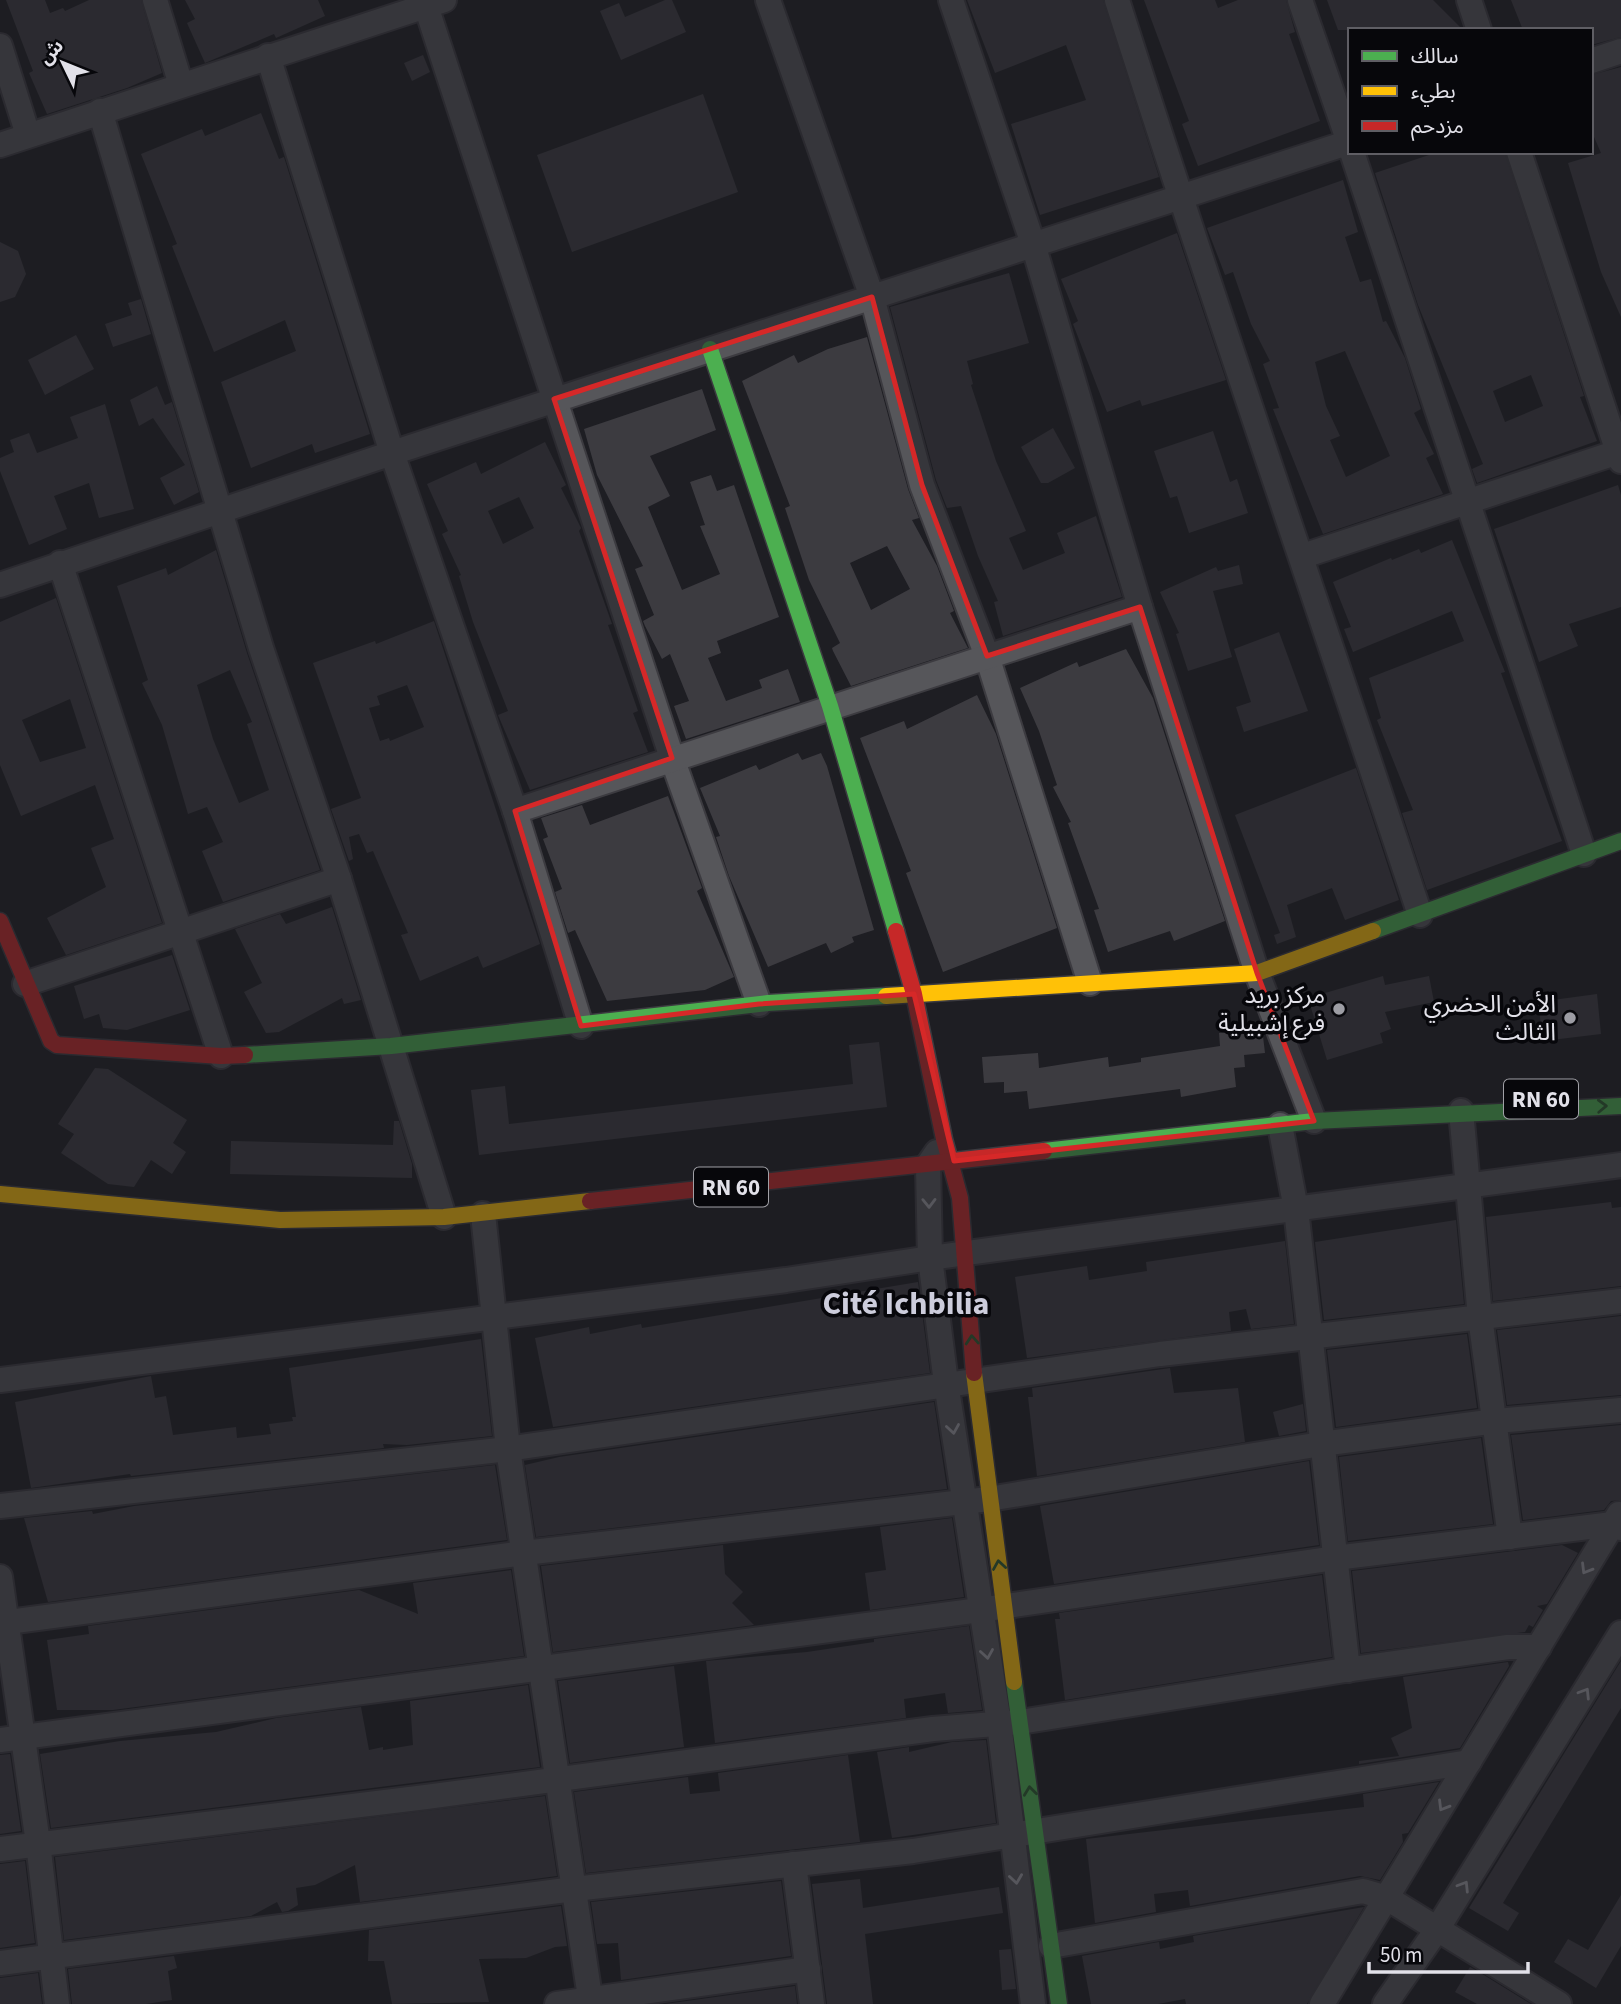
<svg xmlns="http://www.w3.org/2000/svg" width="1621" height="2004" viewBox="0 0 1621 2004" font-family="'Source Sans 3','Noto Sans Arabic',sans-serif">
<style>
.building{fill:#3c3b40;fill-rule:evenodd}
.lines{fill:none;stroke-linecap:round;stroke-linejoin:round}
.street-casing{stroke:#3c3b40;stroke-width:28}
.fast-casing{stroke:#3c3b40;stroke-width:19}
.slow-casing{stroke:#3c3b40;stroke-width:19}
.jam-casing{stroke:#3c3b40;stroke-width:19}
.street{stroke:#56565a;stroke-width:24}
.fast{stroke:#4caf50;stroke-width:16}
.slow{stroke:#ffc107;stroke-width:16}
.jam{stroke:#c62828;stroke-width:16}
.oneway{stroke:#2a5b2e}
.oneway2{stroke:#9c9ca2}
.marked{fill:none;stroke:#d62828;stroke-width:5;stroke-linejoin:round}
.poi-dot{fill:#9d9da4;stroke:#07070b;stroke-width:2.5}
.labels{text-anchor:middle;stroke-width:7;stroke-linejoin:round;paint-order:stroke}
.shield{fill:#07070b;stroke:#a0a0a6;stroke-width:2}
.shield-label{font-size:23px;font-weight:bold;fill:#e2e1e9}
.poi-label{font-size:24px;fill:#e2e1e9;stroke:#07070b;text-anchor:end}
.district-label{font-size:32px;font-weight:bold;fill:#cdcddc;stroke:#07070b}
</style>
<rect width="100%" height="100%" fill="#1e1e23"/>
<!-- building -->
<g class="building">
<path d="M6 0H45L50 13 63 8 65 11 89 0H141L162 73 127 88 47 114 29 73 33 71Z"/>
<path d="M185 0H318L325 16 276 38 274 34 205 63 187 23 195 19Z"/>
<path d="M665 0H672L686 32 621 60 600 11 619 3 625 17Z"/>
<path d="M967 0H1103L1159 177 1040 215 1011 124 1086 100 1066 45 995 73Z"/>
<path d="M1144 0H1215L1218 8 1238 0H1286L1295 32 1289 34 1320 121 1198 166 1182 124 1189 121Z"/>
<path d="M1327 0H1433L1463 30H1338Z"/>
<path d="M1511 0H1621V37L1591 45V30H1523Z"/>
<path d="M423 55 430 72 412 81 404 63Z"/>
<path d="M1621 67V317L1601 272 1568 163 1601 153 1591 130V75Z"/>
<path d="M703 94 738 192 572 252 537 155Z"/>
<path d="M261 113 279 159 284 157 370 434 315 453 312 444 251 468 221 382 296 351 285 320 214 352 172 246 177 244 141 154 202 129 205 136Z"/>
<path d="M1438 152H1505L1584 396 1580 397 1597 441 1477 483 1472 469 1483 464 1418 305 1375 173ZM1531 375 1543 406 1505 422 1493 391Z"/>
<path d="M1343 180 1358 232 1345 237 1360 282 1371 279 1383 322 1386 321 1405 358 1421 409 1414 413 1434 454 1426 458 1443 494 1323 534 1273 409 1279 408 1263 364 1270 361 1251 324 1233 272 1225 275 1207 228ZM1345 351 1390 456 1346 477 1330 440 1340 436 1326 406 1315 362Z"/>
<path d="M1177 233 1226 380 1142 406 1140 400 1107 412 1073 324 1078 321 1061 279Z"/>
<path d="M0 242 18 251 26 274 15 297 0 302Z"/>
<path d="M1009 273 1029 343 967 361 973 384 971 385 996 461 1026 531 1009 538 1023 570 1065 553 1057 533 1096 516 1122 597 1003 636 994 602 998 601 978 556 961 506 947 508 936 480 890 307Z"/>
<path d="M141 299 151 334 113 347 105 324 132 315 128 303Z"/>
<path d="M76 335 94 369 45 395 28 360Z"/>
<path d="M867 337 908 489 919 518 912 520 937 566 954 611 950 613 968 648 851 686 833 651 832 648 840 643 809 580 785 508 790 506 742 381 794 355 798 363 828 349ZM887 546 910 589 871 610 850 563Z"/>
<path d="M157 386 165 405 172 402 199 492 174 505 160 478 185 465 153 418 139 426 130 400Z"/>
<path d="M702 389 716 430 650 456 670 496 648 507 682 590 720 574 700 526 705 525 690 482 711 475 717 491 734 485 779 617 717 641 721 653 708 658 726 701 762 688 759 680 788 669 800 702 686 739 674 706 689 701 670 654 662 659 645 626 643 621 654 615 635 569 643 566 597 475 584 429Z"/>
<path d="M105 404 134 509 99 518 89 483 54 496 67 529 29 545 0 471V458L14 452 10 440 29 433 37 453 78 438 70 417Z"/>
<path d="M1053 428 1075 468 1048 483H1041L1021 447Z"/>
<path d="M1213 431 1230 482 1237 479 1248 513 1189 533 1177 496 1170 498 1154 451Z"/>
<path d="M545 442 566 485 561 488 581 528 579 531 612 624 608 625 638 711 633 713 648 752 530 790 498 715 508 711 473 622 459 576 461 575 442 534 448 531 427 484 476 462 481 474ZM519 497 534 528 503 544 488 511Z"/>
<path d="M1618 485 1621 495V607L1569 624 1578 646 1539 662 1494 529Z"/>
<path d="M1452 540 1505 672 1501 673 1562 841 1427 890 1402 813 1413 810 1377 720 1381 718 1369 678 1464 641 1452 611 1353 652 1344 629 1351 627 1333 582 1391 558 1392 560 1419 549 1421 553Z"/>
<path d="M216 550 247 653 320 870 223 902 202 851 223 842 207 807 188 814 162 725 142 683 148 680 117 586 166 568 168 575ZM230 670 252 722 247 724 269 790 239 803 213 739 197 685Z"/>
<path d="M1239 565 1243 584 1213 591 1232 657 1188 671 1176 634 1179 633 1160 592 1216 567 1218 571Z"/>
<path d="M56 598 162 923 66 955 47 918 106 887 91 848 114 839 95 785 21 816 0 765V622ZM70 699 86 748 40 762 22 720Z"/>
<path d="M434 621 540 944 483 968 478 956 420 981 401 935 408 933 373 851 367 853 359 834 349 837 353 859 349 861 331 809 361 798 313 663 375 641 376 644ZM407 685 424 727 390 741 389 738 380 741 369 708 380 705 377 696Z"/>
<path d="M1279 632 1308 711 1244 732 1236 707 1251 702 1234 649Z"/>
<path d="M1126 649 1153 698 1225 921 1174 941 1170 931 1108 952 1094 910 1099 909 1068 823 1071 822 1053 787 1057 785 1039 731 1020 688 1077 662 1079 667Z"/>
<path d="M977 695 996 734 1057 928 943 972 906 873 911 871 860 738 904 721 907 729Z"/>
<path d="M798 753 802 760 821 753 827 766 874 930 852 937 854 942 831 953 826 943 768 967 729 876 716 837 720 836 700 788 756 765 759 770Z"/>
<path d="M1356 768 1399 900 1345 920 1332 888 1287 905 1296 937 1277 944 1274 935 1280 933 1235 815Z"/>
<path d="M668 796 702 888 697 891 734 977 705 990 607 1001 575 930 568 933 555 892 562 889 543 839 548 837 541 818 582 805 590 825Z"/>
<path d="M332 907 361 1000 344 1004 342 998 279 1032 266 1033 244 992 262 983 235 929 280 914 286 924Z"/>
<path d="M172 955 190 1010 127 1030 103 1028 99 1014 84 1019 74 986Z"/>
<path d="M1383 976 1385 985 1429 976 1434 1002 1385 1012 1391 1029 1380 1033 1383 1043 1327 1060 1308 998Z"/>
<path d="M1597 994 1601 1034 1543 1041 1538 1002Z"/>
<path d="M1262 1028 1265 1053 1244 1055 1245 1067 1234 1068 1236 1087 1181 1097 1180 1089 1029 1109 1027 1091 1004 1093V1082L984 1083 982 1057 1038 1053 1039 1068 1108 1057 1109 1067 1141 1062V1058L1220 1046 1219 1033Z"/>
<path d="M879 1042 887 1107 479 1155 471 1090 505 1086 509 1124 853 1084 849 1045Z"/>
<path d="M95 1068 108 1069 187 1120 173 1143 186 1152 172 1174 151 1160 134 1187 108 1184 61 1153 74 1134 58 1124Z"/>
<path d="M394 1121H399L412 1164V1178L230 1174 231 1141 393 1145Z"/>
<path d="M1611 1202 1612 1208 1621 1207V1286L1493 1301 1486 1217Z"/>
<path d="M1456 1220 1464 1304 1324 1320 1315 1242Z"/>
<path d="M1285 1241 1294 1324 1251 1329 1246 1309 1229 1312 1231 1331 1027 1358 1015 1277 1087 1266 1089 1280 1147 1271 1146 1262Z"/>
<path d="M918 1282 930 1373 553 1427 535 1338 589 1327 590 1334 641 1324 642 1328Z"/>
<path d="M1621 1316V1395L1507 1405 1497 1330Z"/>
<path d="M1467 1334 1477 1408 1336 1427 1327 1350Z"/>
<path d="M481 1339 492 1436 407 1445 383 1444 384 1448 131 1476 130 1474 31 1488 15 1402 151 1376 155 1398 166 1396 173 1435 236 1427 237 1438 271 1434 269 1424 293 1421 292 1417H296L289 1368Z"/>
<path d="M1170 1368 1174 1393 1238 1388 1245 1442 1037 1476 1028 1397H1033L1032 1388Z"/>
<path d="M934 1402 947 1489 536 1537 525 1465 559 1457Z"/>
<path d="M1303 1404 1306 1431 1279 1436 1273 1412Z"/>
<path d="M1621 1425V1500L1611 1501 1604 1510 1523 1520 1511 1435Z"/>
<path d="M1481 1438 1493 1524 1348 1541 1339 1457Z"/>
<path d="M1309 1461 1319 1545 1054 1584 1040 1506Z"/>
<path d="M495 1465 507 1540 48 1602 24 1518 92 1511 93 1514 134 1506Z"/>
<path d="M952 1518 964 1597 870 1610 865 1573 886 1570 880 1527Z"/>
<path d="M723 1545 725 1574 743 1592 732 1603 754 1625 553 1652 541 1566Z"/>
<path d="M1562 1545 1578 1553 1547 1604 1537 1606 1543 1610 1533 1627 1529 1625 1525 1632 1361 1653 1352 1571Z"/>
<path d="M511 1570 524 1656 113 1710H57L47 1640 89 1634 88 1626 359 1590 418 1614 413 1583Z"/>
<path d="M1322 1575 1332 1657 1065 1700 1055 1619H1060L1059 1613Z"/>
<path d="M969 1626 982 1710 948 1713 945 1693 904 1699 906 1718 715 1743 706 1661 807 1652 874 1642V1639Z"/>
<path d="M1621 1661V1708L1503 1903 1519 1913 1508 1931 1469 1908Z"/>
<path d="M1508 1662 1509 1666 1460 1748 1359 1764V1761L1399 1756 1391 1738 1412 1728 1403 1677Z"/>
<path d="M674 1666 684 1747 570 1763 558 1681Z"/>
<path d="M528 1685 540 1767 51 1828 40 1754 120 1741 216 1732 276 1718 361 1707 369 1750 383 1747V1750L413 1745 410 1701Z"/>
<path d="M986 1740 996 1823 892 1838 877 1752 909 1747V1752L952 1742Z"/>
<path d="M10 1754 21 1831 0 1834V1755Z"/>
<path d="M848 1755 860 1842 586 1873 574 1792 688 1777 690 1794 720 1791 718 1773Z"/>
<path d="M1439 1782 1408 1833 1402 1834 1403 1842 1380 1880 1360 1876 1190 1906 1188 1890 1154 1894 1156 1912 1095 1923 1086 1839 1364 1807 1363 1794Z"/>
<path d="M545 1796 557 1876 360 1902 355 1865 315 1885 296 1888 298 1905 288 1911 282 1912 277 1902 251 1916 64 1940 55 1857Z"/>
<path d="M25 1861 35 1943 0 1948V1864Z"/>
<path d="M860 1879 863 1908 999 1887 1003 1913 865 1934 873 2004H827L812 1884Z"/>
<path d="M781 1881 791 1956 621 1980 618 1943 597 1944 591 1902Z"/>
<path d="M1621 1895V1946L1596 1988 1554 1962 1568 1939 1588 1950Z"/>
<path d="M561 1906 567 1946 555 1947 526 1958 479 1959 489 2002 392 2004 384 1961H368L369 1930Z"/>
<path d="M1364 1907 1307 2004H1186L1185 1999 1158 2004H1091L1082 1956 1159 1942 1160 1949 1194 1942 1193 1936Z"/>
<path d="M1011 1949 1016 1989 1002 1990 999 1950Z"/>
<path d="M174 1956 177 1968 168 1971 172 2000 146 2004H72L68 1969Z"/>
<path d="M1470 1967 1479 1972 1531 2004H1477L1455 1992Z"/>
<path d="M38 1973 42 2004H0V1978Z"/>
<path d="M795 1986 797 2004H665Z"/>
</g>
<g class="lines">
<!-- street casing -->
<g class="street-casing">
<g id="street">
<path d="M155 0 181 85"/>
<path d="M768 0 872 297 922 485 987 656 1090 983"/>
<path d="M951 0 1033 244 1140 607"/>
<path d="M1117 0C1214 306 1320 610 1420 915"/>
<path d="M1300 0 1350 145"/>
<path d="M1469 0 1479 30"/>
<path d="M426 6 672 758 759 1004"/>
<path d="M0 46 28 135"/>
<path d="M268 56 392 453 515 811 581 1026"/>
<path d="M1591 61 1621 51"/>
<path d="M100 111 261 648 339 879 444 1217"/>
<path d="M0 145 444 0"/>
<path d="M1352 152 1584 854"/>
<path d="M1519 152 1621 461"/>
<path d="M1303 556 1621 451"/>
<path d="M60 563 221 1056"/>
<path d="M0 585 392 453 1350 142"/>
<path d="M515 811 1140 607 1257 973 1314 1121"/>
<path d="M25 984 339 879"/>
<path d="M1461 1111 1480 1317 1510 1537"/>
<path d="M1280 1125 1296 1209 1348 1670"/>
<path d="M937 1152 928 1165 930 1258 946 1383 999 1723 1033 2004"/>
<path d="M483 1214 508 1449 591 2004"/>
<path d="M0 1380 786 1280 930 1258 1621 1165"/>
<path d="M0 1506 508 1449 1160 1354 1621 1301"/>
<path d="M0 1577 38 1843 57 2004"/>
<path d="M0 1623 524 1553 989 1499 1321 1444 1496 1421 1621 1410"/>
<path d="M0 1740 980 1610 1335 1558 1613 1524 1621 1528"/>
<path d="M0 1849 426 1797 933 1729 1020 1722 1345 1670 1508 1647H1539"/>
<path d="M794 1864 812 2004"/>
<path d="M1051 1946 1363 1891 1387 1898 1559 2004"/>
<path d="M0 1963 574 1889 913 1851 1469 1762"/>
<path d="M557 2004 808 1969"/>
<path d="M1322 2004 1619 1514"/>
<path d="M1385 2004 1436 1931 1621 1633"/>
</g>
</g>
<!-- fast casing -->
<g class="fast-casing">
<g id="fast">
<path d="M710 349 830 706 896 931"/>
<path d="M1373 931 1621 841"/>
<path d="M245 1055 391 1046 768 1003 886 996"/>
<path d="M1044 1151 1314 1121 1621 1106"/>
<path d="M1014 1682 1059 2004"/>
</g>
</g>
<!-- slow casing -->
<g class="slow-casing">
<g id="slow">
<path d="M886 996 1257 973 1373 931"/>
<path d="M0 1194 280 1220 444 1217 590 1201"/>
<path d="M974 1373 1014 1682"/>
</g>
</g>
<!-- jam casing -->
<g class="jam-casing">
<g id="jam">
<path d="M0 921 51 1041 57 1045 221 1056 245 1055"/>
<path d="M896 931 914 994 944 1139 960 1198 974 1373"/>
<path d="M590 1201 1044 1151"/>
</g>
</g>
<!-- street -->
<use href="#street" class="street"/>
<!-- fast -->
<use href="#fast" class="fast"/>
<!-- slow -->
<use href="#slow" class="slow"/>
<!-- jam -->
<use href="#jam" class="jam"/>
</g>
<!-- one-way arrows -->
<defs><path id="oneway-chevron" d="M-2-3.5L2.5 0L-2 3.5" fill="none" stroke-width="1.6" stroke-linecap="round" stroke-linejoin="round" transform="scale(1.75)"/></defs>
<g class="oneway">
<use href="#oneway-chevron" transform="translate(1602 1106) rotate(-2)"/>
<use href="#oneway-chevron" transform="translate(972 1340) rotate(-94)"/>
<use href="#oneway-chevron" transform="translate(999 1565) rotate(-99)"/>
<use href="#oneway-chevron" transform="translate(1030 1791) rotate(-97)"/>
</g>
<g class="oneway2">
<use href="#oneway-chevron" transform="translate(929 1203) rotate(89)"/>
<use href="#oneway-chevron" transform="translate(953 1429) rotate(81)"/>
<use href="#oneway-chevron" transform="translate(1586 1569) rotate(121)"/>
<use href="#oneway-chevron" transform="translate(987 1654) rotate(81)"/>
<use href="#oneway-chevron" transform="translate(1585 1693) rotate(-58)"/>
<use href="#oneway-chevron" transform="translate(1443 1806) rotate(121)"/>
<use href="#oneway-chevron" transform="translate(1016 1879) rotate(82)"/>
<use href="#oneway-chevron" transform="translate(1464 1886) rotate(-58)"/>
</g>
<!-- marked area -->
<path d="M0 0H1621V2004H0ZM872 297 922 485 987 656 1140 607 1257 973 1314 1121 954 1161 914 994 759 1004 581 1026 515 811 672 758 554 399Z" fill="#1e1e23" fill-opacity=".55" fill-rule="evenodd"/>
<path class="marked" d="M872 297 922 485 987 656 1140 607 1257 973 1314 1121 954 1161 914 994 759 1004 581 1026 515 811 672 758 554 399Z"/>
<!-- markers -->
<g class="poi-dot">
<circle cx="1339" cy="1009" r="7"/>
<circle cx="1570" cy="1018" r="7"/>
</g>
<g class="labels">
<!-- shield labels -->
<g class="shield">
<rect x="1504" y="1079.5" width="74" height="39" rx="5"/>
<rect x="694" y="1167.5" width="74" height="39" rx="5"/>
</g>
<g class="shield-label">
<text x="1541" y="1107">RN 60</text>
<text x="731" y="1195">RN 60</text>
</g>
<!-- poi labels -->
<g class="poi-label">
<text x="1325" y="1003">مركز بريد<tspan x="1325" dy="28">فرع إشبيلية</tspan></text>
<text x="1556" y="1012">الأمن الحضري<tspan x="1556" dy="28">الثالث</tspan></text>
</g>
<!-- district labels -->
<g class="district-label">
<text x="906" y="1314">Cité Ichbilia</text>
</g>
</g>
<!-- legend -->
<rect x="1348" y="28" width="245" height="126" fill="#07070b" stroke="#5f5e64" stroke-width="2"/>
<rect x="1362" y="51" width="35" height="10" fill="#4caf50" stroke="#5f5e64" stroke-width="2"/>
<text x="1411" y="63" font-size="21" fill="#e2e1e9">سالك</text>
<rect x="1362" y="86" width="35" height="10" fill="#ffc107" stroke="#5f5e64" stroke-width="2"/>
<text x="1411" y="98" font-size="21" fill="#e2e1e9">بطيء</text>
<rect x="1362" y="121" width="35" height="10" fill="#c62828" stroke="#5f5e64" stroke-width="2"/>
<text x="1411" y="133" font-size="21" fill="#e2e1e9">مزدحم</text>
<!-- north arrow -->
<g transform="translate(63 63) rotate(313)" stroke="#07070b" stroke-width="5" paint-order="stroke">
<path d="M0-5L12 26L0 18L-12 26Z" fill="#e2e1e9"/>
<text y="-10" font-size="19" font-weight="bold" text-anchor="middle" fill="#e2e1e9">ش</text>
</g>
<!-- scale -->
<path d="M1369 1962v10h159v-10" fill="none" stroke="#e2e1e9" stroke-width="3.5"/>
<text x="1380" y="1962" font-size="21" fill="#e2e1e9" stroke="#07070b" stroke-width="5" paint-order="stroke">50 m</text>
</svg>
